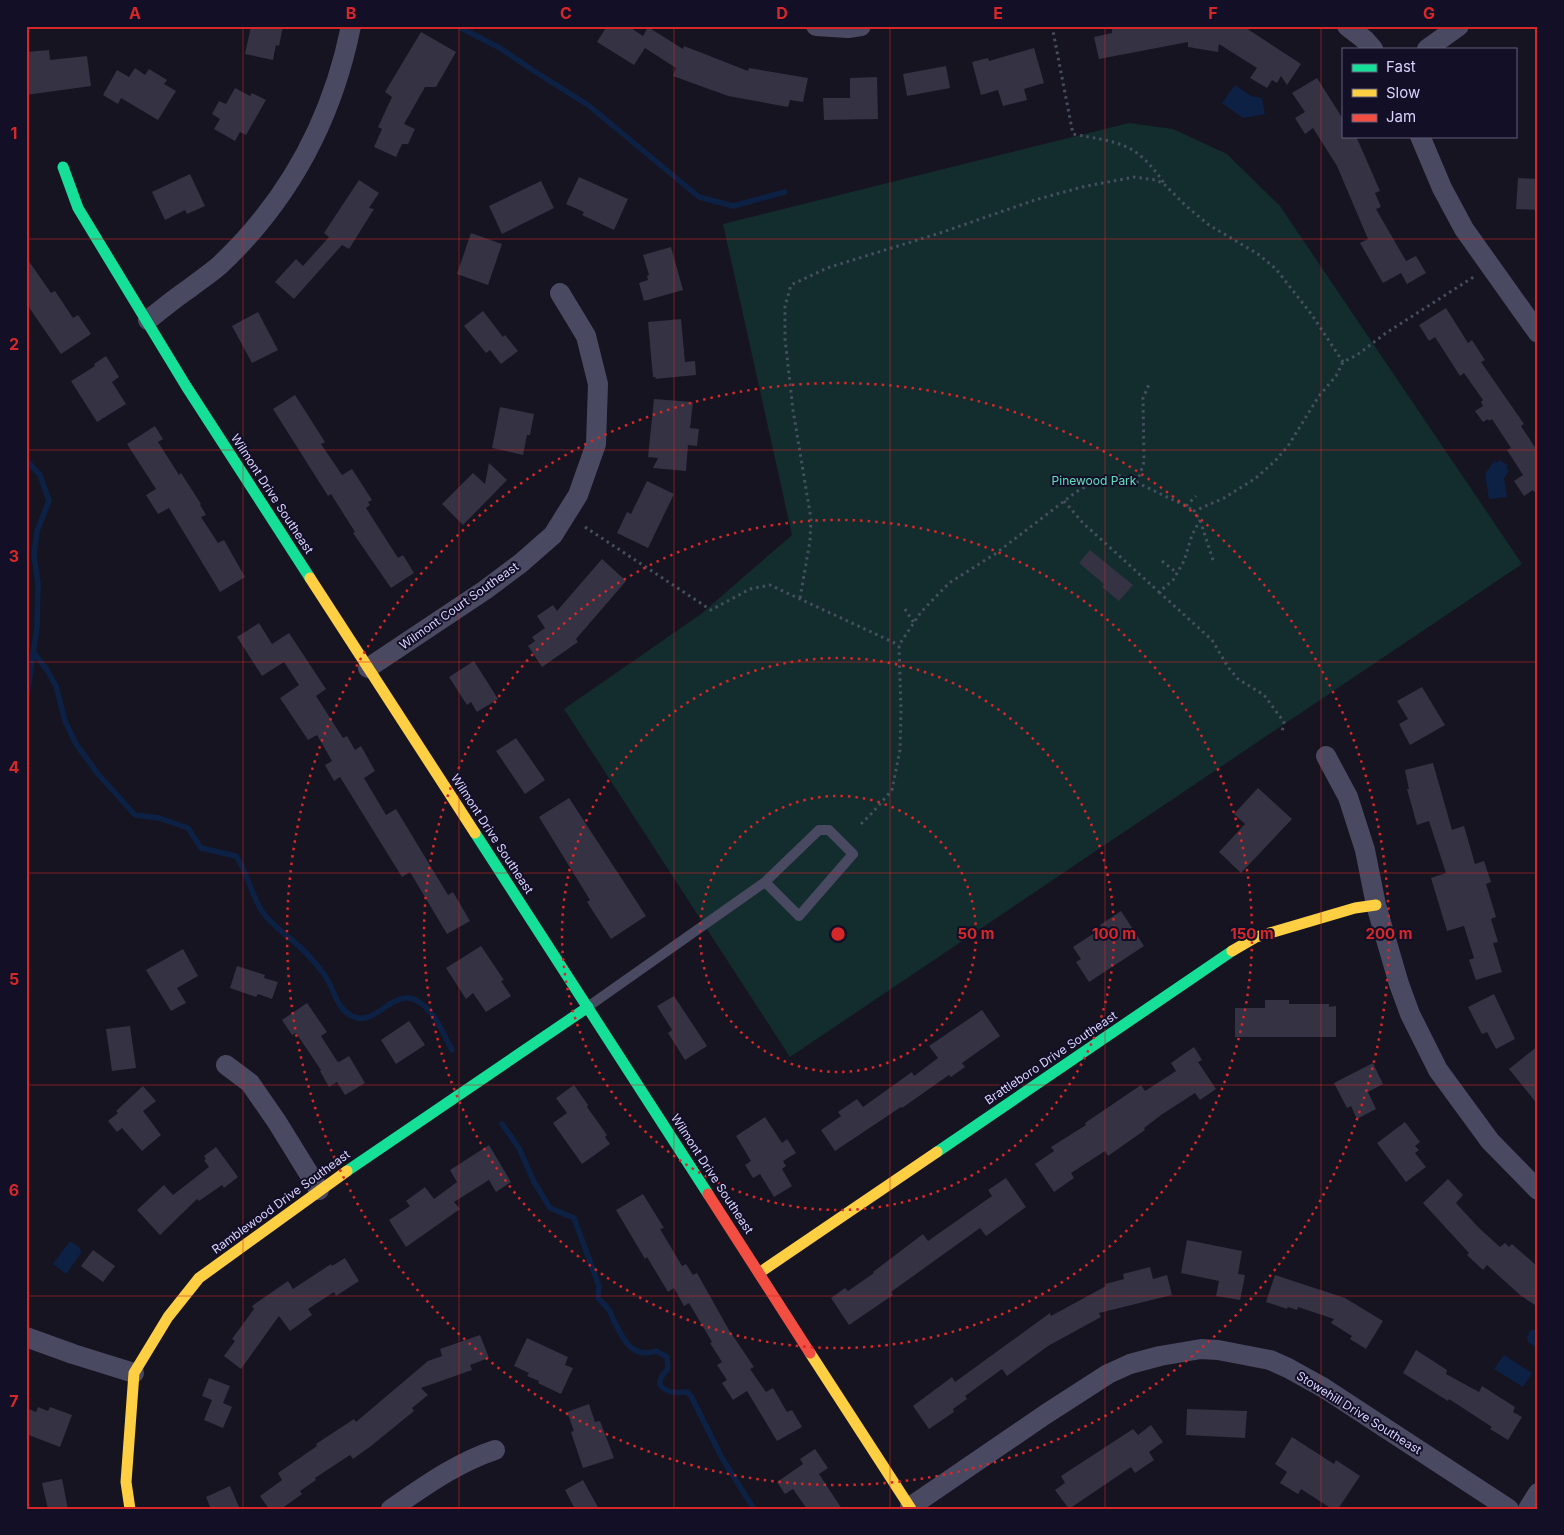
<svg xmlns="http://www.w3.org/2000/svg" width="1564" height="1535" viewBox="0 0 1564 1535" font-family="Inter,sans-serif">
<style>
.green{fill:#132c2d}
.water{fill:#0d2144}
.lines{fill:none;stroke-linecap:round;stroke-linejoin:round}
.stream{stroke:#0d2144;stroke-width:5.5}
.building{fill:#343243}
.path{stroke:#44505f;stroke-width:3;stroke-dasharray:2.5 4;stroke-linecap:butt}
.lane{stroke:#4a4962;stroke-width:10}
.street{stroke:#4a4962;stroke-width:20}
.fast{stroke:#16e098;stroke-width:11}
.slow{stroke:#ffcf43;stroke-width:11}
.jam{stroke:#f24e42;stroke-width:11}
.grid{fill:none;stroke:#d62828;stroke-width:1;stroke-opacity:0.55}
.ring{fill:none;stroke:#d62828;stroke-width:2.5;stroke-dasharray:2.5 5}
.labels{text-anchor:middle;stroke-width:4;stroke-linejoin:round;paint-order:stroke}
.park-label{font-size:12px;fill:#5fe0c0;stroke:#130f26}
.street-label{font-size:12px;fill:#d9d4ff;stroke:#130f26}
.centre{fill:#d62828;stroke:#130f26;stroke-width:2.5}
.ring-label{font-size:15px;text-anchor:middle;font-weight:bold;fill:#d62828;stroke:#130f26;stroke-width:4;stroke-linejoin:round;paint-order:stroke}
.neatline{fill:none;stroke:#d62828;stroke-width:2}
.grid-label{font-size:16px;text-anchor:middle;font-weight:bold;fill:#d62828}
</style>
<rect width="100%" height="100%" fill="#161421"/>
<!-- green -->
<path class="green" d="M1129 123 1173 129 1227 154 1280 206 1522 564 790 1057 564 709 701 614 792 535 723 224Z"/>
<!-- water -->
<g class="water">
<path d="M1235 85 1251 96 1262 98 1265 114 1243 118 1222 103Z"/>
<path d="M1499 460 1508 465 1506 468 1509 471 1504 478 1507 497 1489 499 1485 474 1494 461 1497 463Z"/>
<path d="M70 1241 80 1248 81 1253 66 1274 53 1264Z"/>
<path d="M1531 1330H1538V1349L1528 1342 1527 1336Z"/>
<path d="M1504 1355 1532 1373 1523 1387 1494 1369Z"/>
</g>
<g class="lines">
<!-- stream -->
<g class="stream">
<path d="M457 26 500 48 534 71 588 105 699 197 733 206 785 192"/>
<path d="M26 27 29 26"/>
<path d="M26 460 40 475 49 501 37 531 34 555 38 584 37 627 26 702"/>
<path d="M34 653 47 670 56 686 65 721 76 744 98 774 135 815 159 818 188 828 201 848 236 856C248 873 250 893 262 911 269 922 281 931 292 940 303 949 314 961 323 973 334 986 335 1008 352 1016 380 1031 399 968 434 1017 441 1027 446 1039 452 1050"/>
<path d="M502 1124 519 1148 534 1182 550 1208 574 1218 599 1286 598 1298C602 1302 606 1306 609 1310 619 1330 628 1361 656 1351L667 1357 668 1369C648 1388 669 1394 687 1392L691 1396 722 1458 754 1509"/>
</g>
</g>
<!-- building -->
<g class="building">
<path d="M251 26H283L279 46 276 45 273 60 245 54Z"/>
<path d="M607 26H628L643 36 648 27 683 49 684 46 748 71 749 68 808 78 803 102 790 100 788 107 728 96 673 76 676 68 645 48 634 65 597 42Z"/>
<path d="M1112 26H1243L1301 64 1287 85 1281 76 1277 83 1272 80 1267 88 1250 78 1257 68 1219 44 1218 52 1188 47V42L1099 59 1094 37 1112 33Z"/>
<path d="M421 32 456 52 436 87H425L404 124 415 129 408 144H402L396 157 374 147 382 129 378 127 392 97 385 92Z"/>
<path d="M1034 48 1044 83 1024 89 1027 100 1003 106 998 90 981 95 972 62 988 58 989 61Z"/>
<path d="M49 50 50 60 87 56 91 86 26 95V52Z"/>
<path d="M946 66 950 88 907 96 903 74Z"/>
<path d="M135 68 145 75 149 69 167 80 164 84 176 91 158 120 121 98 118 104 103 95 117 70 129 77Z"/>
<path d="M877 77 878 119 824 120 823 98H850V78Z"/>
<path d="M1317 78 1343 119V136H1356L1380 191 1375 193 1381 207 1376 209 1406 261 1416 256 1426 273 1407 284 1401 273 1383 283 1360 243 1368 239 1337 166 1313 128 1305 134 1295 118 1305 112 1292 93Z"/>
<path d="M235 88 250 96 252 93 266 100 246 135 240 132 235 141 214 129 220 119 212 114 219 101 226 104Z"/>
<path d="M190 174 205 206 187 214 185 210 165 220 152 192Z"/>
<path d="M579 177 628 199 614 230 582 215 584 212 566 204Z"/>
<path d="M1518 178 1538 179V210L1516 209Z"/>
<path d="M359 180 379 193 369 208 374 209 349 249 342 245 294 299 275 282 296 259 303 266 329 237 324 233Z"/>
<path d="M541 181 554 208 502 234 489 206Z"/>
<path d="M471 233 502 244 488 285 457 274Z"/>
<path d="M671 247 683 290 644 301 639 283 648 280 647 276 649 275 643 255Z"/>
<path d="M26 257 51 293 55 291 73 318 78 315 91 334 61 354 26 303Z"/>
<path d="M1446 308 1468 343 1472 340 1485 360 1481 362 1524 424 1521 426 1538 452V497L1533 490 1524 496 1514 481 1523 475 1507 450 1511 448 1492 419 1489 421 1488 419 1483 422 1475 411 1483 406 1481 402 1483 400 1464 373 1460 376 1435 337 1429 341 1419 325Z"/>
<path d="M483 311 503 337 505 335 518 351 501 364 490 350 486 353 464 326Z"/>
<path d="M258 312 278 350 252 363 232 326Z"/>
<path d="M681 319 685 362 695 361 696 375 655 379 656 377H653L648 322Z"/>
<path d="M106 356 119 377 112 382 126 404 97 422 71 381 95 366 94 364Z"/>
<path d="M295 395 325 442 321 444 342 475 352 469 372 500 368 502 370 505 366 508 398 558 403 555 414 573 391 588 353 533 355 532 331 494 328 496 273 409Z"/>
<path d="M654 399 693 402 690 428 699 429 697 446 688 445 686 471 653 468 658 458 648 457Z"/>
<path d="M500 407 534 414 530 435H527L523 455 492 448Z"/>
<path d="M155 426 163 439 158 442 179 475 181 473 201 504 200 505 206 515 201 517 218 543 224 540 245 577 220 592 169 508 158 514 146 495 156 489 127 444Z"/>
<path d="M489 463 507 480 463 525 442 504 473 473 485 484Z"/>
<path d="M647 481 674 494 648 548 617 533 627 512 631 514Z"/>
<path d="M1090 550 1133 585 1119 601 1102 587 1104 584 1079 563Z"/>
<path d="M602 559 626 581 576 639 578 642 542 667 528 646 535 641 532 637 545 628 537 616 553 605 557 611Z"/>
<path d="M259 623 272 644 289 633 326 689 316 696 343 738 347 736 355 750 361 746 375 771 364 778 386 815 396 809 448 895 453 892 470 921 447 934 410 872 402 877 340 777 334 781 325 765 332 761 317 735 308 740 280 698 299 685 284 662 262 676 237 637Z"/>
<path d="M474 661 498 699 477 712 471 702 467 705 449 677Z"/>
<path d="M1422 687 1445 725 1410 745 1399 724 1408 719 1397 701Z"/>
<path d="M516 738 545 780 525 794 496 751Z"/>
<path d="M1433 763 1452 830 1464 826 1475 864 1484 861 1491 882 1486 884 1496 917 1491 919 1498 942 1493 943 1502 972 1476 980 1469 960 1474 958 1464 926 1447 931 1431 878 1446 873 1429 821 1417 825 1407 789H1409L1405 770Z"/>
<path d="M1258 788 1292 819 1241 873 1219 852 1245 824 1234 814Z"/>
<path d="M569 798 646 916 611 939 587 902 590 900 539 817Z"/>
<path d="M1121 911 1144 946 1089 982 1076 962 1081 959 1073 947 1102 928 1100 925Z"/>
<path d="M481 946 504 980 501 981 511 996 486 1012 473 993 466 999 446 968Z"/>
<path d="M183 949 198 976 177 988 186 1003 171 1011 146 970Z"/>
<path d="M237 966 265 975 264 978 278 982 272 999 258 994 256 997 230 988Z"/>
<path d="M1494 994 1515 1039 1496 1049 1487 1032 1482 1034 1468 1007Z"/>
<path d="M674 996 707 1046 685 1060 668 1033 672 1030 657 1006Z"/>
<path d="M1265 1000H1289V1004H1329V1007L1336 1006V1037H1235V1008H1265Z"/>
<path d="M307 1003 327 1032 321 1036 337 1061 339 1062 349 1056 365 1083 345 1095 337 1082 329 1087 320 1071 321 1070 296 1033 292 1035 282 1020Z"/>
<path d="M982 1010 1000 1036 962 1063 965 1067 951 1077 949 1075 902 1108 901 1107 835 1151 821 1130 841 1116 838 1112 857 1099 863 1107 912 1072 914 1076 938 1058 929 1046Z"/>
<path d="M409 1021 425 1045 396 1064 381 1040Z"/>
<path d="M130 1026 136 1068 112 1071 106 1029Z"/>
<path d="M1538 1046V1105L1509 1069Z"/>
<path d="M1194 1047 1202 1060 1198 1062 1216 1089 1200 1100 1195 1093 1161 1115 1144 1128 1145 1130 1108 1156 1105 1151 1071 1173 1074 1178 1054 1192 1035 1164 1054 1151 1051 1147 1086 1125 1085 1123 1141 1085 1145 1091 1176 1071 1171 1063Z"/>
<path d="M1373 1063 1383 1084 1368 1092 1376 1109 1357 1119 1351 1106 1347 1108 1334 1083Z"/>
<path d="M574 1085 588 1105 587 1107 607 1135 605 1137 610 1144 582 1164 553 1123 567 1113 556 1098Z"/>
<path d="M143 1086 156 1101 143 1111 161 1135 142 1151 122 1128 117 1132 108 1121 118 1113 116 1111Z"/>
<path d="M765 1117 782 1143 787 1139 796 1153 783 1161 786 1166 782 1169 792 1186 774 1197 760 1174 753 1178 745 1165 751 1161 736 1136Z"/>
<path d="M1405 1122 1420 1142 1415 1146 1419 1150 1415 1153 1426 1167 1406 1182 1377 1143Z"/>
<path d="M489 1145 511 1182 496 1192 489 1180 454 1202 460 1209 406 1247 389 1220 410 1206 406 1201 425 1187 434 1199 457 1182 450 1170Z"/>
<path d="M216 1147 238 1177 224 1188 222 1185 199 1201 197 1199 160 1235 137 1210 164 1185 173 1195 209 1167 204 1160 206 1159 204 1156Z"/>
<path d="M1006 1178 1026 1207 986 1236 980 1228 891 1292 893 1295 849 1325 831 1298 845 1288 848 1291 874 1273 873 1272 923 1234 928 1241 992 1196 988 1190Z"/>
<path d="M1448 1179 1463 1195 1456 1203 1479 1228 1500 1247 1505 1243 1509 1247 1512 1244 1538 1267V1307L1520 1295 1487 1265 1483 1270 1467 1255 1469 1253 1423 1203Z"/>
<path d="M643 1194 664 1228 660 1229 682 1266 686 1264 693 1275 697 1273 729 1330 754 1367 750 1369 766 1392 773 1388 787 1412 792 1410 802 1427 777 1441 747 1391 733 1400 722 1383 727 1380 717 1365 722 1362 710 1343 712 1342 689 1303 684 1306 674 1288 668 1292 647 1257 645 1259 616 1210Z"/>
<path d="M1187 1240 1242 1251 1238 1274 1245 1275 1240 1300 1216 1296 1219 1281 1181 1273Z"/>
<path d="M93 1250 115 1266 103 1282 81 1266Z"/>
<path d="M345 1258 359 1281 336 1296 334 1292 308 1309 312 1315 290 1331 279 1316 241 1369 224 1356 235 1341 232 1339 254 1309 252 1306 288 1281 293 1289 331 1264 332 1266Z"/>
<path d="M1150 1267 1153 1279 1167 1275 1172 1295 1099 1313 1101 1317 1048 1346 1007 1376 1002 1369 965 1396 967 1399 953 1409 954 1412 929 1429 913 1406 952 1377 955 1382 1050 1313 1051 1316 1106 1286 1105 1284 1124 1279 1123 1274Z"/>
<path d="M1275 1275 1345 1298 1383 1321 1366 1349 1350 1339 1352 1336 1331 1323 1334 1319 1298 1307 1297 1310 1288 1307 1287 1309 1266 1302Z"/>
<path d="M480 1335 489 1358 470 1365 472 1370 421 1388 428 1395 412 1408 414 1411 371 1446 353 1459 350 1455 315 1478 316 1480 300 1491 302 1494 281 1509H269L260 1496 282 1480 278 1473 317 1446 316 1444 354 1419 356 1422 428 1361 442 1356 440 1349Z"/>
<path d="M527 1338 568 1357 565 1365 573 1368 561 1394 538 1383 539 1381 527 1376 529 1373 514 1366Z"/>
<path d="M1416 1350 1447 1370 1446 1374 1479 1392 1482 1386 1515 1407 1513 1412 1522 1417 1508 1440 1490 1429 1492 1427 1449 1399 1448 1401 1403 1373Z"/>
<path d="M209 1378 230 1386 223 1403 232 1407 223 1428 204 1420 212 1400 202 1396Z"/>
<path d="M589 1404 595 1422 600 1421 614 1458 583 1468 571 1432 574 1431 567 1412Z"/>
<path d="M38 1407 48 1411 50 1407 72 1415 60 1447 26 1434V1408L36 1412Z"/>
<path d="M1187 1409 1247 1411 1245 1438 1186 1435Z"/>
<path d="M1151 1425 1163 1442 1149 1452 1154 1460 1135 1473 1131 1467 1069 1509 1055 1490 1065 1483 1061 1476 1133 1429 1138 1435Z"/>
<path d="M1292 1437 1334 1464 1336 1460 1360 1476 1338 1509H1332L1301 1489 1298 1494 1280 1483 1287 1472 1275 1464Z"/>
<path d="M815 1449 828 1468 819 1474 842 1509H807L793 1489 785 1494 777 1482 803 1464 800 1459Z"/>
<path d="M62 1479 68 1509H48L42 1483Z"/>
<path d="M583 1480 599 1509H575L565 1490Z"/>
<path d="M230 1486 240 1509H211L206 1497Z"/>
</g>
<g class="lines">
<!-- path -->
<g class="path">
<path d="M1052 26 1073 134C1119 143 1135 141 1164 183"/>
<path d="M1137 483 1144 462 1143 398 1150 382"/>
<path d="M1064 501 1083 523 1159 592 1173 580 1184 561 1192 535 1200 520"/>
<path d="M1186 506 1196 496"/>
<path d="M585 527 711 610 750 589 770 585 899 645"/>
<path d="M1213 560 1200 520 1194 511 1224 498 1256 478 1275 461 1288 446 1319 396 1336 376 1343 362 1357 355 1386 333 1475 276"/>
<path d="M1162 561 1177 573"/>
<path d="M1159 592 1212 640 1228 667 1238 679 1264 695 1284 722 1282 732"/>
<path d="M800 598 810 541 811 519 793 410 785 339V306L791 285 827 268 940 233 1035 200 1082 187 1134 177 1156 180 1164 184 1186 206 1209 225 1258 254 1276 269 1312 315 1343 362"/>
<path d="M905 609 914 623"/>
<path d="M861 824 873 812 892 790 900 750 901 710 899 645 921 612 949 583 995 554 1076 492 1105 476 1116 475 1125 477 1186 506 1194 511"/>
</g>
<!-- lane -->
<path class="lane" d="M589 1006 765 882 819 830H829L853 854 799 916 765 882"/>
<!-- street -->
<g class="street">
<path d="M816 26 848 28 861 26"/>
<path d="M1347 26 1365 40 1373 49"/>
<path d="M1427 49 1459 26"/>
<path d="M1420 136 1442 188 1464 229 1538 333"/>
<path d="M148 320C162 309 175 298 190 288 200 280 211 273 220 265 290 199 332 120 351 26"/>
<path d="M368 668 485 590 521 563 553 535 578 495 596 444 598 384 586 336 560 293"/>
<path d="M1326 756 1348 797 1365 850 1376 905 1399 984 1410 1014 1438 1070 1490 1141 1538 1190"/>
<path d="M226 1065 250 1083 277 1122 319 1190"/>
<path d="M26 1337 73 1354 134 1373"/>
<path d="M910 1507 1046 1414 1108 1374 1130 1364 1160 1356 1201 1349 1218 1350 1270 1360 1288 1368 1324 1388 1509 1509"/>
<path d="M391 1509C425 1486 456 1463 495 1450"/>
<path d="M1528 1509 1538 1493"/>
</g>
<!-- fast -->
<g class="fast">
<path d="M63 167 78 208 186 386 310 578"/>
<path d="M475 833 708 1194"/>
<path d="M937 1152 1232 951"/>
<path d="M347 1171 588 1007"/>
</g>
<!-- slow -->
<g class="slow">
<path d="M310 578 475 833"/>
<path d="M1232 951 1256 937 1355 908 1376 905"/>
<path d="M759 1273 937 1152"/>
<path d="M810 1353 911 1509"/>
<path d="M130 1509 126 1482 134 1373 168 1317 199 1278 347 1171"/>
</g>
<!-- jam -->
<path class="jam" d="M708 1194 810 1353"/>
</g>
<!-- grid -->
<path class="grid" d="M243 26V1509M459 26V1509M674 26V1509M890 26V1509M1105 26V1509M1321 26V1509M26 239H1538M26 450H1538M26 662H1538M26 873H1538M26 1085H1538M26 1296H1538"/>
<!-- distance rings -->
<g class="ring">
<circle cx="838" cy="934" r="138"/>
<circle cx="838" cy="934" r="276"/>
<circle cx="838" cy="934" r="414"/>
<circle cx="838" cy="934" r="551"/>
</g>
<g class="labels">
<!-- park labels -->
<g class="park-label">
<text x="1094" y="485">Pinewood Park</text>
</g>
<!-- street labels -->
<g class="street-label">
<text transform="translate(272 494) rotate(57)" y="4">Wilmont Drive Southeast</text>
<text transform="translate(459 606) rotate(-35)" y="4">Wilmont Court Southeast</text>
<text transform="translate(492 834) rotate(57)" y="4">Wilmont Drive Southeast</text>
<text transform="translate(1051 1058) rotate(-34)" y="4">Brattleboro Drive Southeast</text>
<text transform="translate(712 1174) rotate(57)" y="4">Wilmont Drive Southeast</text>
<text transform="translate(281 1202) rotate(-36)" y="4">Ramblewood Drive Southeast</text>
<text transform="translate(1359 1413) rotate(32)" y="4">Stowehill Drive Southeast</text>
</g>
</g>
<circle cx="838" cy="934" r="8" class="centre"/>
<g class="ring-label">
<text x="976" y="939">50 m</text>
<text x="1114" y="939">100 m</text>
<text x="1252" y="939">150 m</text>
<text x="1389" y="939">200 m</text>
</g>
<!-- border -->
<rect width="1564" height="1535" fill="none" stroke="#130f26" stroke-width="55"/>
<!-- legend -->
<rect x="1342" y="48" width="175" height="90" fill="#130f26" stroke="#625e7d"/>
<rect x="1352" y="64" width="25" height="8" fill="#16e098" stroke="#625e7d"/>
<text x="1386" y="72" font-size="15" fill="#d9d4ff">Fast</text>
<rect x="1352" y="89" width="25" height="8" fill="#ffcf43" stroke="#625e7d"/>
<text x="1386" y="98" font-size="15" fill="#d9d4ff">Slow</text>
<rect x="1352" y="114" width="25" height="8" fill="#f24e42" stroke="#625e7d"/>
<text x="1386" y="122" font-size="15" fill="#d9d4ff">Jam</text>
<rect x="28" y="28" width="1508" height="1480" class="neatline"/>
<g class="grid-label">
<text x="135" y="19">A</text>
<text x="351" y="19">B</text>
<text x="566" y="19">C</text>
<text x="782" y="19">D</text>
<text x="998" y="19">E</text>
<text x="1213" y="19">F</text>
<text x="1429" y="19">G</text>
<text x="14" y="139">1</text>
<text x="14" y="350">2</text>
<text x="14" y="562">3</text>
<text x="14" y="773">4</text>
<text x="14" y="985">5</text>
<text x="14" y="1196">6</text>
<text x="14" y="1407">7</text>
</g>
</svg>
